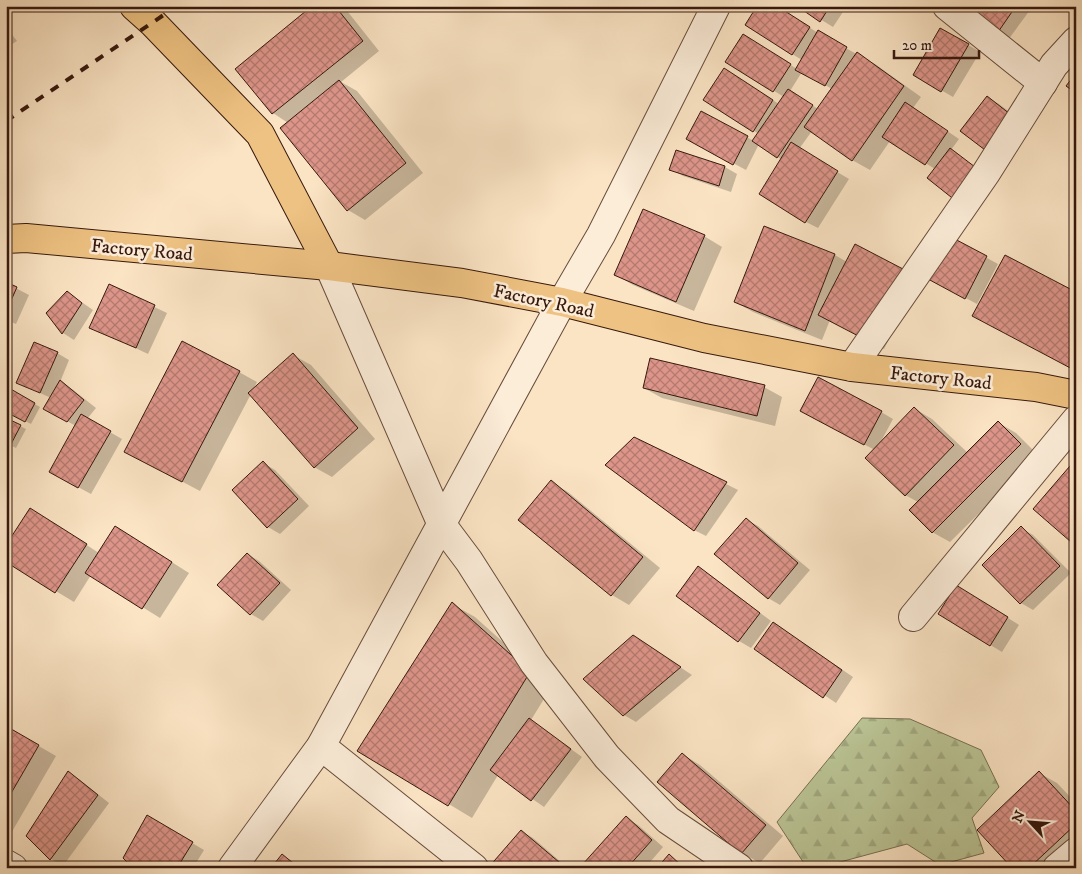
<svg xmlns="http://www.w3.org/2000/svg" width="1082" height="874" viewBox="0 0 1082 874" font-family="'IM FELL DW Pica',serif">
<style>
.forest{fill:url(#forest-firs);stroke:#796f52}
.shadow{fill:#0003;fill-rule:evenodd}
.building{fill:url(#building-cross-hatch);stroke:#37190e}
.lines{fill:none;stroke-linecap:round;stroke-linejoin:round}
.minor-casing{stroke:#684c3c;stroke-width:30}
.major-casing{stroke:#37190e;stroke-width:30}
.minor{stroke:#fcedd9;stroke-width:28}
.major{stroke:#eec282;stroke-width:28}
.rail{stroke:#37190e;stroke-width:4;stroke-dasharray:9 9;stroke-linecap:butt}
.labels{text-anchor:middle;stroke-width:5;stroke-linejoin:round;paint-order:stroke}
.street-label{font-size:19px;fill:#37190e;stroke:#fcedd9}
</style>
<defs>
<pattern id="forest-firs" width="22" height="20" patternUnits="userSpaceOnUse" patternTransform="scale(1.25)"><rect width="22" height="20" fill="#bbc596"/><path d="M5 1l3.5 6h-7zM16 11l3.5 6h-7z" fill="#a1a980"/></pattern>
<pattern id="building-cross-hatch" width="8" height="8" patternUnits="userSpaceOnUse" patternTransform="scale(1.25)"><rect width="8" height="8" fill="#dd958a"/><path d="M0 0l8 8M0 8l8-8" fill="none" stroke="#b4796f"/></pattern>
</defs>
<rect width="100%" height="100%" fill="#fbe4c4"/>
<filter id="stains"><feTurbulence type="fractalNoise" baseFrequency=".004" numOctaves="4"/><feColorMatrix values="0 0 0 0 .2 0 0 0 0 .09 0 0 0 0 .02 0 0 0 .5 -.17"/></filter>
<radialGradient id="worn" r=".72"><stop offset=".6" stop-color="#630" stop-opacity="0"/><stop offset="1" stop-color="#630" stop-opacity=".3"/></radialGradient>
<!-- forest -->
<path class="forest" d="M862 718 910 719 981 750 999 787 972 818 984 853 940 865 907 844 818 868H807L777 822Z"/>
<!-- shadow -->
<g class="shadow">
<path d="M314 6 344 7 379 51 341 82 357 91 423 173 365 220 348 210 288 123 273 113Z"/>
<path d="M776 6 818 33 875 64 921 97 913 108 959 139 951 150 990 178 935 169 890 141 870 170 852 160 812 131 799 149 849 179 818 228 806 222 782 160 759 144 746 170 699 145 701 113 754 141 759 134 705 100 736 77 779 104 784 97 727 62 755 42 797 69 802 60 792 54ZM802 72 832 89 818 109 790 91Z"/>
<path d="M799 6H847L833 27Z"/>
<path d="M962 6H1033L1008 40Z"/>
<path d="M6 27 17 41 6 48Z"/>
<path d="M941 29 980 52 953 97 915 75Z"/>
<path d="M987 97 999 104 1027 125 1001 159Z"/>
<path d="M676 151 725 167 737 174 731 192 683 176 671 169Z"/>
<path d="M643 210 704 236 722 247 694 311 633 285 616 275Z"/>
<path d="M765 227 835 255 847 262 920 280 884 349 830 320 822 340 753 312 735 302Z"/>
<path d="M951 238 998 264 977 304 941 285Z"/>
<path d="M6 283 29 295 16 324 6 320Z"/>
<path d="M110 286 167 313 148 354 91 327Z"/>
<path d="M67 292 93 310 74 340 63 333 48 313Z"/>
<path d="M57 353 69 360 60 382 72 389 96 408 87 419 122 439 91 494 50 472 76 426 45 409 51 398 18 383Z"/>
<path d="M293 355 311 365 375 439 332 477 314 467 251 394 200 491 126 452 239 372 257 382 253 390Z"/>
<path d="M764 387 782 397 775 426 662 398 644 388Z"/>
<path d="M10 390 40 407 31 424 6 411Z"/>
<path d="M915 409 932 419 968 453 999 423 1016 433 1038 455 950 542 932 532 918 502 905 495 875 450 813 418 881 412 893 419 879 445Z"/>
<path d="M20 426 26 429 16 448 6 443Z"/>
<path d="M635 438 738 490 706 536 694 530Z"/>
<path d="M263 463 275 470 309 506 280 534 268 527Z"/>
<path d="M551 482 568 492 660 568 629 605 612 595Z"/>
<path d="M746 519 758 526 810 570 780 605 768 598Z"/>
<path d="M48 520 99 553 132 537 189 573 160 618 91 575 74 602 6 561Z"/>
<path d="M1021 528 1033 535 1071 573 1033 610 1021 603Z"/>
<path d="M247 554 259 561 291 590 263 621 251 614 219 585Z"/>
<path d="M698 568 710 575 771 621 751 648 739 641 677 596Z"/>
<path d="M968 593 1019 625 1002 652 939 614Z"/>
<path d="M452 604 475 617 552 686 531 720 582 757 544 807 498 775 472 818 359 750Z"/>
<path d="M774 623 853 677 836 703 756 649Z"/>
<path d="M633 636 692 675 636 722 624 715Z"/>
<path d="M6 727 56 756 6 842Z"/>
<path d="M682 754 700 765 783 836 760 863 742 853 659 782Z"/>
<path d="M69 773 80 780 109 803 63 866 51 859 28 836Z"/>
<path d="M1039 773 1057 783 1076 803V851L1058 868H1014Z"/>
<path d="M148 817 204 850 193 868H135Z"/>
<path d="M626 818 638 825 663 847 645 868H587Z"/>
<path d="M521 831 533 838 568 868H490Z"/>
<path d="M282 855 300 866 303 868H272Z"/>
<path d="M669 856 681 863 686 868H659Z"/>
<path d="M987 864 994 868H982Z"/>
</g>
<!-- building -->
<g class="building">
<path d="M312 6H335L363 41 272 114 235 69Z"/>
<path d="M757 6H777L810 27 792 55 745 25Z"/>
<path d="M797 6H830L820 22Z"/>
<path d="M960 6H1016L996 35Z"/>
<path d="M940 28 969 44 941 92 913 75Z"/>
<path d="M818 30 847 47 825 86 795 70Z"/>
<path d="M743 34 791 64 773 92 725 62Z"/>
<path d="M857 52 904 86 852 161 804 127Z"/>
<path d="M724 68 773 100 753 132 703 100Z"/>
<path d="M1076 73V93L1066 86Z"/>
<path d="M339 80 406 163 347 211 280 128Z"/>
<path d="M788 89 813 105 777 158 752 141Z"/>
<path d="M987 96 1015 118 989 153 960 131Z"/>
<path d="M905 102 948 131 925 165 882 137Z"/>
<path d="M701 111 748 136 733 165 686 139Z"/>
<path d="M791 142 838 171 805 223 759 194Z"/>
<path d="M950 148 979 170 956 201 927 178Z"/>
<path d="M676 150 725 166 719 186 669 170Z"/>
<path d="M643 209 705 235 676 302 614 275Z"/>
<path d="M764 226 835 254 805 331 734 302Z"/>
<path d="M951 237 987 256 965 299 928 279Z"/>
<path d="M855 244 903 269 866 340 818 315Z"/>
<path d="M1005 255 1076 292V371L972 316Z"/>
<path d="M6 282 17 287 6 312Z"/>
<path d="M109 284 155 305 136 348 89 328Z"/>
<path d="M67 291 82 303 62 334 46 313Z"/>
<path d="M182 341 240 371 182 482 124 452Z"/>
<path d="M34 342 58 352 40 393 16 383Z"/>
<path d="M293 353 358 428 314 468 248 393Z"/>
<path d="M650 358 765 385 757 416 643 388Z"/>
<path d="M818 377 882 411 864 445 800 411Z"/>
<path d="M60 380 84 400 67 422 43 409Z"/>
<path d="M9 388 35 403 25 422 6 412V394Z"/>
<path d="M914 407 954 445 905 496 865 458Z"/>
<path d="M81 414 111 431 78 488 49 472Z"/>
<path d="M6 418 21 425 10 446 6 444Z"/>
<path d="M998 421 1021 444 932 533 909 510Z"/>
<path d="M634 437 727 482 694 531 605 465Z"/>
<path d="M1076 459V537L1071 542 1033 509Z"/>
<path d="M263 461 298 499 267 528 232 490Z"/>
<path d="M551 480 643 557 611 596 518 520Z"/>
<path d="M30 508 87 544 55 593 6 562V545Z"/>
<path d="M746 518 798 563 768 599 714 554Z"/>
<path d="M115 526 172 562 142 609 85 573Z"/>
<path d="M1021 526 1060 566 1020 604 982 565Z"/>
<path d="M247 553 280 583 250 615 217 585Z"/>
<path d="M698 566 760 613 738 642 676 596Z"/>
<path d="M956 585 1008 617 990 646 938 614Z"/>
<path d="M452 602 530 672 448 806 357 751Z"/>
<path d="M773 622 842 670 823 698 754 649Z"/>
<path d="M633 635 681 667 623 716 583 679Z"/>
<path d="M529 718 571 749 531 801 490 770Z"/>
<path d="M6 726 39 745 6 802Z"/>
<path d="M682 753 766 825 741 854 657 782Z"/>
<path d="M68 771 98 795 50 860 26 836Z"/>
<path d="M1039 771 1076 811V824L1029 868H1012L977 830Z"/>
<path d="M147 815 193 842 177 868H133L123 858Z"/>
<path d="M626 816 652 840 627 868H585L582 865Z"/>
<path d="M521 830 566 868H488Z"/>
<path d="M282 854 299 868H271Z"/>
<path d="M669 854 684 868H657Z"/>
</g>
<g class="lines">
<!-- minor casing -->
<g class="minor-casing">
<g id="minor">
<path d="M947 6 1043 83"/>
<path d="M329 266 442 525 469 561 534 663 607 757 668 820 739 868"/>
<path d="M852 367 986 173 1054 65 1076 41"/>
<path d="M913 617 1076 420"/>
<path d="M321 746 474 868"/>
<path d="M6 864 13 868"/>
<path d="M232 868 321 746 562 302 601 235 716 6"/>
<path d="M1057 868 1076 852"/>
</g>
</g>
<!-- major casing -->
<g class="major-casing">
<g id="major">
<path d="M134 6 153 23 260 134 329 266"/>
<path d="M6 239 26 238 329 266 462 283 562 302 704 338 852 367 1036 387 1076 395"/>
</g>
</g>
<!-- minor -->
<use href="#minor" class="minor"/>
<!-- major -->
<use href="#major" class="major"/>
<!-- rail -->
<path class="rail" d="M6 121 177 6"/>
</g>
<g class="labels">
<!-- street labels -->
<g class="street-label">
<text transform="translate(142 249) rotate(5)" y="7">Factory Road</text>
<text transform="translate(544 300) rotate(12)" y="7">Factory Road</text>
<text transform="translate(941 377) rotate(6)" y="7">Factory Road</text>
</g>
</g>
<!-- margin -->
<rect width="1082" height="874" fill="none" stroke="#fbe4c4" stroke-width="25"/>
<rect x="8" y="8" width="1067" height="859" fill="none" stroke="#37190e" stroke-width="2.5"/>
<rect x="12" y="12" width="1057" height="849" fill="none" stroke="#37190e"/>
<!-- north arrow -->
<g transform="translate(1030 822) rotate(296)" stroke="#fcedd9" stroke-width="4" paint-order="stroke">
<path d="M0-4L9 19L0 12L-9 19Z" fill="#37190e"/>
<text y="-8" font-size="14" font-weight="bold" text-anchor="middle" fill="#37190e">N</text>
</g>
<!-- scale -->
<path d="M894 50v8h85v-8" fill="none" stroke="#37190e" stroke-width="2.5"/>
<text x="902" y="50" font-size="15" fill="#37190e" stroke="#fcedd9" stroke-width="4" paint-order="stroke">20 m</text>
<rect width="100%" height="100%" filter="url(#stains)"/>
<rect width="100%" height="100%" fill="url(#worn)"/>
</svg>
